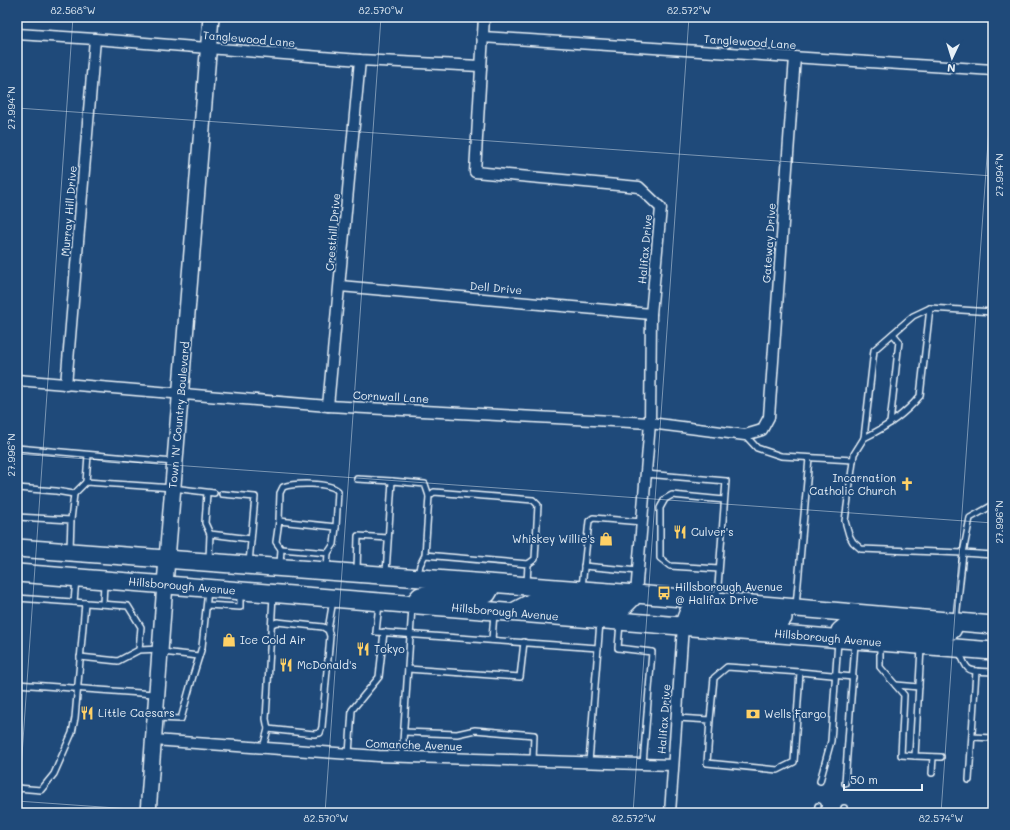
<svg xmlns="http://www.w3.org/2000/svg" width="1010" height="830" viewBox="0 0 1010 830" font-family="Mali,sans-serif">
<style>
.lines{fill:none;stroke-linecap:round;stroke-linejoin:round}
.lane-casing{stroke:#e8f1f8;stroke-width:8}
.street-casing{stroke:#e8f1f8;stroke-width:13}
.secondary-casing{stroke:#e8f1f8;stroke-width:18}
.primary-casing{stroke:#e8f1f8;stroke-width:20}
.lane{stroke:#1f4a7a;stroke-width:5}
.street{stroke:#1f4a7a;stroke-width:10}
.secondary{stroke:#1f4a7a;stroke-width:15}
.primary{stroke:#1f4a7a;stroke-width:17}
.ticks{fill:none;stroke:#e8f1f8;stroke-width:1;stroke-opacity:0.45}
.labels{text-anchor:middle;stroke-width:3.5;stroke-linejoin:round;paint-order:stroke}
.street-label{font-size:11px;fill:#e8f1f8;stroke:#1f4a7a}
.poi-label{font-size:11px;fill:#e8f1f8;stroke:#1f4a7a;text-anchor:start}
.neatline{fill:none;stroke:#e8f1f8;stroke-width:1.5}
.ticks-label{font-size:10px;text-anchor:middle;fill:#e8f1f8}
</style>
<rect width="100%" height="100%" fill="#1f4a7a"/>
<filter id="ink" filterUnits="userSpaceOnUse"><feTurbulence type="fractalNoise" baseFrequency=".025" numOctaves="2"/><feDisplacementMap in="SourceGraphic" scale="8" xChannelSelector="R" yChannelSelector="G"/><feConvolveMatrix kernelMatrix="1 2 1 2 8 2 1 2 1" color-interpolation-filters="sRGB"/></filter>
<g filter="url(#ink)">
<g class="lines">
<!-- lane casing -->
<g class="lane-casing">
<g id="lane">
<path d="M890 423 899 341 893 334"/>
<path d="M745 435 757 448 781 456 853 460"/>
<path d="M864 438C885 428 905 414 920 396L930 308"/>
<path d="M17 448 173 462"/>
<path d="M646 474 726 481 717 599"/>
<path d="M357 479 392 481"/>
<path d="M86 482 88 455"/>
<path d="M17 488 56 491 74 494"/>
<path d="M207 493 205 523 210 534 251 539"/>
<path d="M222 494 255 497 249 563"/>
<path d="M993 505 970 518 963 553 993 555"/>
<path d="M17 517 71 520 70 549"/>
<path d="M71 520 74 494 86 482 173 488 214 493"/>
<path d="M279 521 280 493 283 487C294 483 330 482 338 491L336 527"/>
<path d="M281 549 276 542 279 521 336 527 334 544 328 553"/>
<path d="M425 555 429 496 434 492 533 500 538 505 535 559 528 564"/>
<path d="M209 559 210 534"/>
<path d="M280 565 281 549 328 553 327 569"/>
<path d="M584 566 638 571"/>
<path d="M719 569 670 566 660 558V508L665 499 672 495 724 500"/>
<path d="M357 571 358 536 388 538"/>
<path d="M386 573 392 481 425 484 429 496"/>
<path d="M418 575 420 565 425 555 528 564 527 583"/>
<path d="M582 587 589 521 593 518 642 522"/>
<path d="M273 596 266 719 268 729 314 734 320 733 322 727 330 636 328 630 333 600"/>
<path d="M17 598 128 606 141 627 139 650 118 661 80 657"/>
<path d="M74 602 76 579"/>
<path d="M103 604 104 583"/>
<path d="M379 604 376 632 598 648"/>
<path d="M207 605 240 607V593"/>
<path d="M796 606 809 458"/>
<path d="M956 619 963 553 861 549 853 542 849 535 845 521 854 454 864 438 874 350 913 316 930 308 993 312"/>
<path d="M620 623 618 648 652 652 643 764"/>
<path d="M272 624 277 622 323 627 328 630"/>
<path d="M492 640 494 613"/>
<path d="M880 645V667L904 695 901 755 915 756"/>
<path d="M921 648 915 756 941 757"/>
<path d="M139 650 160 649"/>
<path d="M959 650C968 675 968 670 993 672"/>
<path d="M162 652 199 656"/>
<path d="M408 669 520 677 524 642"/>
<path d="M800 672 853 677"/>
<path d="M17 684 154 694"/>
<path d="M896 685 919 687"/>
<path d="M157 718 181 719 193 676 202 647 208 590"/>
<path d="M677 718 710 720 707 763 778 770 794 762 800 672 727 667 714 678 710 720"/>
<path d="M404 732 457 734 475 730 534 735 533 761"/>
<path d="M972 737 993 738"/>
<path d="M263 748 268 729"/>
<path d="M349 754 352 710 379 677 384 632"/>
<path d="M402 757 412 607"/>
<path d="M589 762 600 622"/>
<path d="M932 773 933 757"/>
<path d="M969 780 976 671"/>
<path d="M820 781 831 741 838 641"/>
<path d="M845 783 855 643"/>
<path d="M17 788 41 790 54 774 72 733 75 718 85 603"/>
<path d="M817 813 818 806"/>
<path d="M843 813 844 808"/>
</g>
</g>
<!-- street casing -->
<g class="street-casing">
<g id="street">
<path d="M484 17 475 172 639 187 661 208 651 314 650 423 636 594"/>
<path d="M17 34 95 39 360 60 480 66"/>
<path d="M482 37 993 70"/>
<path d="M340 286 651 314"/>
<path d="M17 380 328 406 650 423 745 435 762 430 769 417 795 57"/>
<path d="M66 385 95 39"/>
<path d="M328 406 360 60"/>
<path d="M154 740 378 756 673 765"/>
<path d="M670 813 683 626"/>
</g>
</g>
<!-- secondary casing -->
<g class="secondary-casing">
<path id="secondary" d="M148 813 165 584 211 17"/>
</g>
<!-- primary casing -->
<g class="primary-casing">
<g id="primary">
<path d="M17 548 636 594 993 625"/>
<path d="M17 573 993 651"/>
<path d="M413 604 420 596 431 594 479 595 487 594 493 584"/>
<path d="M513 612 534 601 623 607 636 594"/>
<path d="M683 626 688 613 782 619 783 618"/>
<path d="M838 638 840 631 845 627 944 633 952 630 956 622"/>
</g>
</g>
<!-- lane -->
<use href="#lane" class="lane"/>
<!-- street -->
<use href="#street" class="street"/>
<!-- secondary -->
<use href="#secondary" class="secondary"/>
<!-- primary -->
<use href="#primary" class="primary"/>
</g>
</g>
<!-- ticks -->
<path class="ticks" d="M17 108 993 176M17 454 993 523M17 801 187 813M18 813 73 17M325 813 381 17M633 813 689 17M941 813 993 71"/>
<!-- icons -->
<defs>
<g id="church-bare" transform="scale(1.08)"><path d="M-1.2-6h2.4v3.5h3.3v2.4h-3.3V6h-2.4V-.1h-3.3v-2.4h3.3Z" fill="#ffd166" stroke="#1f4a7a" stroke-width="2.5" paint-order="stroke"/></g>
<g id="restaurant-bare" transform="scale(1.08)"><path d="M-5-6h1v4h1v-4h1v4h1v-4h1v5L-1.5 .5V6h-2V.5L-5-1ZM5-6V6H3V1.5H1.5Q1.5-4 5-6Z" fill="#ffd166" stroke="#1f4a7a" stroke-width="2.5" paint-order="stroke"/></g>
<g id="shop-bare" transform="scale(1.08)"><path d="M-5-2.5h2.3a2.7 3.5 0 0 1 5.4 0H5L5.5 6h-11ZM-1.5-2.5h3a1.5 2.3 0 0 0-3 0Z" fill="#ffd166" stroke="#1f4a7a" stroke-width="2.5" paint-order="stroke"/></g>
<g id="bus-bare" transform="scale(1.08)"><path d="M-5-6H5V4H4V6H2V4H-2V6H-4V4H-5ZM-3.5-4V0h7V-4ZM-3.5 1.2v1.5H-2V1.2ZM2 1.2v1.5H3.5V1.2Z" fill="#ffd166" stroke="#1f4a7a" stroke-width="2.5" paint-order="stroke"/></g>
<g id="bank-bare" transform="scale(1.08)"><path d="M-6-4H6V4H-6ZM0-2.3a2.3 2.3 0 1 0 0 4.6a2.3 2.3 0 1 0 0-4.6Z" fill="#ffd166" stroke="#1f4a7a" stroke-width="2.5" paint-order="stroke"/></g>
</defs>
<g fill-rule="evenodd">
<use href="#church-bare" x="907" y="484"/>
<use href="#restaurant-bare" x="680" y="532"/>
<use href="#shop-bare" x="606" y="539"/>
<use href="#bus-bare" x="664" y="593"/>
<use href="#shop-bare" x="229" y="640"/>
<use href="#restaurant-bare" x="363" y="649"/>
<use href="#restaurant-bare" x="286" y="665"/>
<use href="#restaurant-bare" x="87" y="713"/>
<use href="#bank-bare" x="753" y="714"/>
</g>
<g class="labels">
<!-- street labels -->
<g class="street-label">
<text transform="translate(249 39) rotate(5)" y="4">Tanglewood Lane</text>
<text transform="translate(750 42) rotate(4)" y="4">Tanglewood Lane</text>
<text transform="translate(69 211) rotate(-85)" y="4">Murray Hill Drive</text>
<text transform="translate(333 232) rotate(-85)" y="4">Cresthill Drive</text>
<text transform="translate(769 243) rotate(-86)" y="4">Gateway Drive</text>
<text transform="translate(645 249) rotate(-85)" y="4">Halifax Drive</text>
<text transform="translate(496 288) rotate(5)" y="4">Dell Drive</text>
<text transform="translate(391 397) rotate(3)" y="4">Cornwall Lane</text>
<text transform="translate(179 415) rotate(-85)" y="4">Town 'N' Country Boulevard</text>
<text transform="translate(182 586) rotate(5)" y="4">Hillsborough Avenue</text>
<text transform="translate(505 612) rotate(5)" y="4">Hillsborough Avenue</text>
<text transform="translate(828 638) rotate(5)" y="4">Hillsborough Avenue</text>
<text transform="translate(664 719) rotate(-86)" y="4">Halifax Drive</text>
<text transform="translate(414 745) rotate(2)" y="4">Comanche Avenue</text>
</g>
<!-- poi labels -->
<g class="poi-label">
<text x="896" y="482" text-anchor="end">Incarnation<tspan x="896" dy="13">Catholic Church</tspan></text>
<text x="691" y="536">Culver's</text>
<text x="595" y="543" text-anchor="end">Whiskey Willie's</text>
<text x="675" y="591">Hillsborough Avenue<tspan x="675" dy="13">@ Halifax Drive</tspan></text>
<text x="240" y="644">Ice Cold Air</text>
<text x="374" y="653">Tokyo</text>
<text x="297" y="669">McDonald's</text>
<text x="98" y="717">Little Caesars</text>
<text x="764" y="718">Wells Fargo</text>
</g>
</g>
<!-- margin -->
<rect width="1010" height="830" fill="none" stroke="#1f4a7a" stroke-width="44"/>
<!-- north arrow -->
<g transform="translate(952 58) rotate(184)" stroke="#1f4a7a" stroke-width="3" paint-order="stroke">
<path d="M0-3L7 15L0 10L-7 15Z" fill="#e8f1f8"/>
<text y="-6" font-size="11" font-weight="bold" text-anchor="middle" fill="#e8f1f8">N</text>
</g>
<!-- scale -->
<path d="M844 784v6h78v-6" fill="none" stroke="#e8f1f8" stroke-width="2"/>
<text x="850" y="784" font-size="12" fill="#e8f1f8" stroke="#1f4a7a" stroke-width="3" paint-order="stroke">50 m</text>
<rect x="22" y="22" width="966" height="786" class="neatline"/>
<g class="ticks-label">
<text x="73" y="14">82.568°W</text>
<text x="381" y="14">82.570°W</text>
<text x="689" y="14">82.572°W</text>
<text transform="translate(11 108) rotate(-90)" y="4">27.994°N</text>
<text transform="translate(999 175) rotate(-90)" y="4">27.994°N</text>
<text transform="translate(11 455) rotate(-90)" y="4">27.996°N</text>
<text transform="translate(999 522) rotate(-90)" y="4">27.996°N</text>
<text x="326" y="822">82.570°W</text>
<text x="634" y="822">82.572°W</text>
<text x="941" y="822">82.574°W</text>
</g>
</svg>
